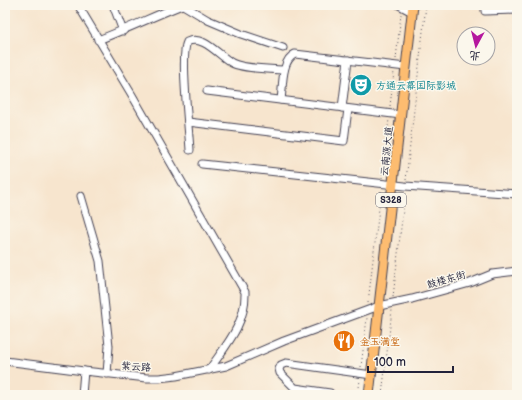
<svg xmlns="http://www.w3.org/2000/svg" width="522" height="400" viewBox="0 0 522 400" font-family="'Balsamiq Sans','LXGW WenKai TC',sans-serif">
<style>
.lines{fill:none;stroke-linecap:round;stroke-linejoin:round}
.minor-casing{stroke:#423f51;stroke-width:9}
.major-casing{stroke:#423f51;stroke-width:11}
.path{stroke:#423f51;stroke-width:1;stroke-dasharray:1 3;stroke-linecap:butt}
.minor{stroke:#fff;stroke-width:7}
.major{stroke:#fdbc6f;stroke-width:9}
.labels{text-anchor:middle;stroke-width:3;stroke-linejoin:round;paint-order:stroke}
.shield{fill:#fbf7ec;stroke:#636270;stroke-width:1}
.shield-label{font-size:9px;font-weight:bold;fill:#22223b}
.culture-label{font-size:10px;fill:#0d838f;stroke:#fbf7ec;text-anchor:start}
.street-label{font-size:10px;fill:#22223b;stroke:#fbf7ec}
.food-label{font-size:10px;fill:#c56008;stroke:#fbf7ec;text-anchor:start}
</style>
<rect width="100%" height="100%" fill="#fbf7ec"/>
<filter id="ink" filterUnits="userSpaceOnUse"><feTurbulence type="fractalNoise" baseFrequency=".025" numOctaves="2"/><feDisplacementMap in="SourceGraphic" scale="8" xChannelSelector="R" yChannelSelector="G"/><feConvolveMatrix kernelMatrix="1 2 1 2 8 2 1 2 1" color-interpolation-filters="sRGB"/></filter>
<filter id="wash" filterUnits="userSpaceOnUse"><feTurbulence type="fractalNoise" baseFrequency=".012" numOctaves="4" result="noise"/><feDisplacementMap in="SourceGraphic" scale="16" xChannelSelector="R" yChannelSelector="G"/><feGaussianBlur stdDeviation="0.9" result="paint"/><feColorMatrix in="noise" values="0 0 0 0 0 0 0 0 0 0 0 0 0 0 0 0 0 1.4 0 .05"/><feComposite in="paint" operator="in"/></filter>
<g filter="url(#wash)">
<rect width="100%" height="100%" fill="#f7e5ce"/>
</g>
<g filter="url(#ink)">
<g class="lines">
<!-- minor casing -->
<g class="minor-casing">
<g id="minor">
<path d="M78 5 132 95 245 292C246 324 226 345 209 370"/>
<path d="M113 5 123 31"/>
<path d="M183 5 208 20 241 34 283 48"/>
<path d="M399 5 412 12"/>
<path d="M485 5V11L517 10"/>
<path d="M98 40C127 29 154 16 182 5"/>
<path d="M207 91 401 115"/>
<path d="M281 100C283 87 281 60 295 54L406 67"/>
<path d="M342 108 348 60"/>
<path d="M188 122 344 141 348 109"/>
<path d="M190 150C189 131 180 55 187 42 203 34 218 55 232 63 243 69 271 69 284 70"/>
<path d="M202 164 405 186 517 194"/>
<path d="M81 196 100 261 109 346 107 374"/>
<path d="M5 361 84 371"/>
<path d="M330 393 295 388 280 373 279 369 281 365 286 363 372 375"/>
<path d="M82 395 84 371 147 378H159L176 376 226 366 284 341 379 306 412 299 470 283 492 274 517 271"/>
</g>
</g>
<!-- major casing -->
<g class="major-casing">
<path id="major" d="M369 395 413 5"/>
</g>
<!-- path -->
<g class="path">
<path d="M396 59 401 14"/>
<path d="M390 106 394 72"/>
<path d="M382 178 389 119"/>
<path d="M406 180 426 5"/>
<path d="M393 297 405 193"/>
<path d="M368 303 381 191"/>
<path d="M361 367 367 318"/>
<path d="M358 395 360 380"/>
<path d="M382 395 392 310"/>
</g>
<!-- minor -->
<use href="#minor" class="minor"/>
<!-- major -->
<use href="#major" class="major"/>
</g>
</g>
<!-- icons -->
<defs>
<g id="theatre-disc" transform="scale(1.15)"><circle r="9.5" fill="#0f9aa8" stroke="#fbf7ec"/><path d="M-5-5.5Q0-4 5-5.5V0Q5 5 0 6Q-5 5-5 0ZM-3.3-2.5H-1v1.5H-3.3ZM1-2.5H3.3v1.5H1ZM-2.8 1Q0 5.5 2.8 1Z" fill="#fff"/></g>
<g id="restaurant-disc" transform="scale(1.15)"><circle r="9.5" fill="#e8710a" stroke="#fbf7ec"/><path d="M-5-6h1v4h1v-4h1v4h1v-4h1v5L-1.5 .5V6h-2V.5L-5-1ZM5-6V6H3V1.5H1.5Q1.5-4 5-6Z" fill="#fff"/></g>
</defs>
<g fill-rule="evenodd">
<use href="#theatre-disc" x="361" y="85"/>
<use href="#restaurant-disc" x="344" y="341"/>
</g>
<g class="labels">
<!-- shield labels -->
<rect class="shield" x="376" y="193" width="30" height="14" rx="3"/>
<g class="shield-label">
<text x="391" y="203">S328</text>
</g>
<!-- culture labels -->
<g class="culture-label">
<text x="376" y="89">方通云幕国际影城</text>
</g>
<!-- street labels -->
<g class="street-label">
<text transform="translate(386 151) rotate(-84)" y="4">云南源大道</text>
<text transform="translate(446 279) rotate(-16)" y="4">鼓楼东街</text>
<text transform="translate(136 366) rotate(4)" y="4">紫云路</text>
</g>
<!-- food labels -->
<g class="food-label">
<text x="360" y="345">金玉满堂</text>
</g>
</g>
<!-- margin -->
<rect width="522" height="400" fill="none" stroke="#fbf7ec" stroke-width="20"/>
<!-- north arrow -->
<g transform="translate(476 46) rotate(187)"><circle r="19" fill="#fbf7ec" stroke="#a4a2a5"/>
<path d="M0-3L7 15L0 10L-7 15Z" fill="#b5179e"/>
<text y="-6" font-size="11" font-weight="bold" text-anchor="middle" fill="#22223b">北</text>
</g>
<!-- scale -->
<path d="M368 366v6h85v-6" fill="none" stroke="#22223b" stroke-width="2"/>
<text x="374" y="366" font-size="12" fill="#22223b" stroke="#fbf7ec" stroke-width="3" paint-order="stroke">100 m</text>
</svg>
